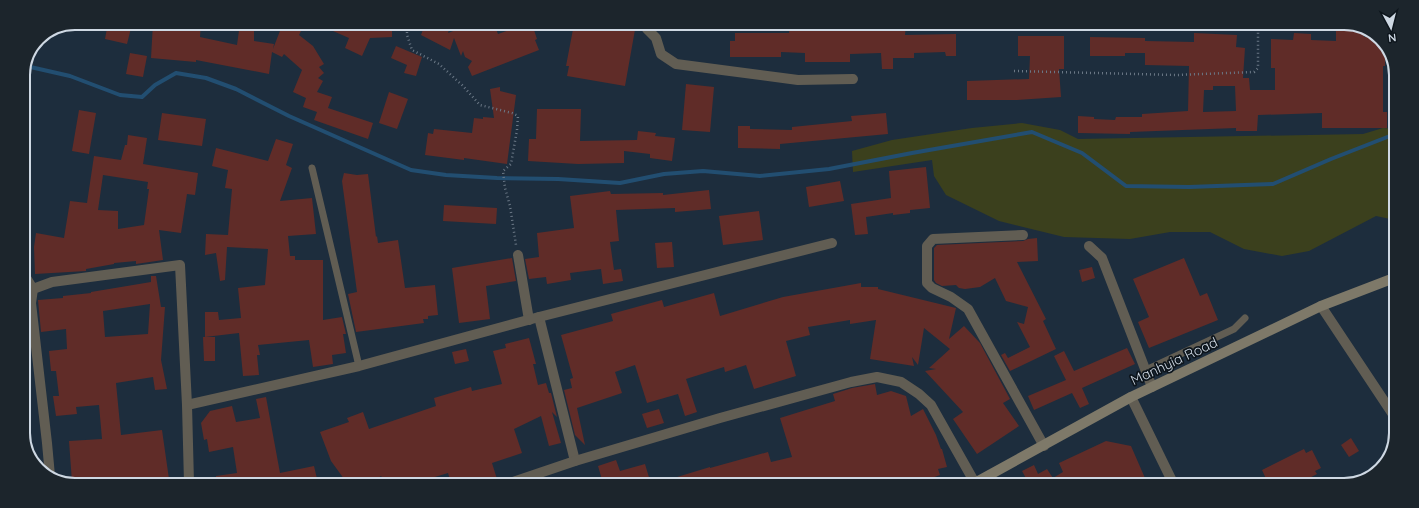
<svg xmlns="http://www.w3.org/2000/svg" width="1419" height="508" viewBox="0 0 1419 508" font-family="Quicksand,sans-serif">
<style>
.green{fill:#3b401d}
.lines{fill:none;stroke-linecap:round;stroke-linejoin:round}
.stream{stroke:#224e71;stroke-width:4}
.building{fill:#602c28;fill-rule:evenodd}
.path{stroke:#6b7886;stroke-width:2.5;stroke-dasharray:1 3;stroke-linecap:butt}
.service{stroke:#615d53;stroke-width:7}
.minor{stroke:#615d53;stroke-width:10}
.secondary{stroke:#7e7969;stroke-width:10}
.labels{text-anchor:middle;stroke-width:3.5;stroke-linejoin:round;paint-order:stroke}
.street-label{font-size:14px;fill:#ced8e3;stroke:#0d151c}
.rim{fill:none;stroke:#ced8e3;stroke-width:2}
</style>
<rect width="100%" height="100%" fill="#1d2d3d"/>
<!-- green -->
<path class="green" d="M1022 123 1060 130 1078 139 1363 134 1383 128 1395 129V220L1376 216 1309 251 1282 256 1244 249 1210 232H1170L1130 239 1064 237 999 221 946 195 934 176 932 160 853 172 852 151 892 140 972 128Z"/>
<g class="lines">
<!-- stream -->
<path class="stream" d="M26 66 70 76 120 95 142 97 155 85 176 73 206 78 236 89 289 116 411 170 446 175 497 178 558 179 620 183 664 174 703 171 760 176 829 169 912 153 1032 132 1082 153 1126 186 1189 187 1273 184 1331 159 1395 134"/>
</g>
<!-- building -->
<g class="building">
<path d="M108 23 131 28 127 44 105 39Z"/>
<path d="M153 23H201L200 37 237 45 240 23 254 26V41L274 44 273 49 283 23 301 31 299 35 313 46 324 64 319 67 324 73 318 78 323 81 317 92 332 97 328 108 373 123 368 139 314 120 317 112 303 107 306 98 293 92 302 70 284 54 282 57 272 52 269 74 196 60V62L151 58Z"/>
<path d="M317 24H392V37L370 38 362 56 345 48 349 38Z"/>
<path d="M425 24H451L448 33 472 24H494L498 34 526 24H532L537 39 535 40 539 50 472 76 468 67 472 61 465 57 463 51 461 56 454 38 450 50 421 35Z"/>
<path d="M574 24H636L625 86 567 76 569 66H566Z"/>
<path d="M790 24 906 25 905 35 956 34V56H946L945 52 914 53V58H893V69H882L881 53 850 54V62H805V53L781 52V57H730V41H735V33H789Z"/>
<path d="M1336 31H1364V37H1376L1385 43V66H1383V112H1387V128H1322V113L1258 115 1257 131H1236V128L1130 132V134L1078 133V116L1094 117V119L1115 120 1116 117H1142V114L1188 111 1189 66 1145 65V53H1125V56H1090V37L1145 38V41L1194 42V33L1237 35 1236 47 1245 48 1243 78H1249L1250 90H1275V68H1271V39L1293 40 1294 33 1311 34V40L1336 41ZM1213 86H1235L1236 111 1203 112 1204 90H1213Z"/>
<path d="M1018 36H1064V69H1059L1061 97 1017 100H967V81L1029 79 1030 56H1018Z"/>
<path d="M396 46 422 57 416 76 404 73 407 65 391 58Z"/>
<path d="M130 53 147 56 143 77 126 74Z"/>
<path d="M686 84 714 87 710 132 682 130Z"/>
<path d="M500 87V91L516 95 507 164 464 158V160L425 155 428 133 433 134 434 129 472 133 474 118 483 119V117L494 118 490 89Z"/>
<path d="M389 92 408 99 397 129 379 123Z"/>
<path d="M537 109H581L580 141 637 140 638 131 656 133 655 136 675 138 672 161 650 158V154L624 151V163L578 164 528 161 529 139H536Z"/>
<path d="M79 110 96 113 89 154 72 151Z"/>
<path d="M162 113 206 119 202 146 158 140Z"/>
<path d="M886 113 888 134 780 144V149L738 148V126H750V129L792 130V127L852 121 851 116Z"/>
<path d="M128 135 147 138 143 164 198 173 195 195 187 194 181 233 159 230 163 260 136 264V261L114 263V264L86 269V271L35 274 34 247 36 233 64 238 70 201 87 203 94 156 121 160 125 145H127ZM103 175 148 182 147 189H149L144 225 118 229V211L98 210Z"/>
<path d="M276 139 293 144 286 165 292 168 280 201 312 198 316 234 288 236 290 256H295V260H323V320L342 317 346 334H343L346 353 332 355 333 364 313 367 309 340 258 345 260 355H257L259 375 243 376 239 333 205 337V312H218L219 320 241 318 238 288 265 285 268 249 227 247 225 280 220 281 216 253 205 255 206 234 228 235 232 189 225 188 228 170 212 166 216 148 268 161Z"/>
<path d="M926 167 930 208 910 210V213L893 215V213L866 217 868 234 855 235 851 204 891 198 889 171Z"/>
<path d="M344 173 357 175 368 174 376 237 377 236 378 243 398 240 405 288 435 285 438 315 428 316V319H423L424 323 356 332 348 294 357 292 342 181Z"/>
<path d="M840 181 844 201 809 207 806 187Z"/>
<path d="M709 190 711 209 675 212V208L616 210 619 241 610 242 614 270 621 269 623 281 603 284 601 269 570 273 571 280 547 284 546 277 529 279 525 259 539 257 537 233 574 228 570 196 610 191 611 194 663 193V195Z"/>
<path d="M444 205 497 208 496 224 443 221Z"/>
<path d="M759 211 763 240 723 245 719 216Z"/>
<path d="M1037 238 1038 261 1017 262 1046 319 1043 321 1056 349 1010 371 1001 355 1005 353 1008 358 1030 347 1017 322 1024 324 1028 307 1006 301 995 278 980 287 965 289 959 288 956 285 942 286 936 283 934 280V248L937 245 1023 241 1028 239Z"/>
<path d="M672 242 674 267 657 268 655 243Z"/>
<path d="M512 258 516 281 486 286 490 319 459 323 452 268Z"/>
<path d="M1184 258 1200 296 1207 293 1218 320 1149 348 1138 322 1149 317 1133 279Z"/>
<path d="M1092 267 1095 278 1082 282 1079 270Z"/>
<path d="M151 276H156L161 307H165L161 360 167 389 155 390 153 377 116 383 121 435 162 430 169 479 139 482H132L131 479 103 481V482H72L69 441 102 439 99 405 76 407 77 414 56 416 53 396H59L56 371H51L49 351 67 349 66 329 41 332 38 300 63 298V296L91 293V292L151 282ZM150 304 148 334 105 337 103 311Z"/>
<path d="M861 283V287H878V289L956 308 949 339 964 326 980 343 1010 399 1003 403 1019 426 977 454 953 419 963 412 925 371 936 369 929 368 950 349 924 328 918 365 912 357 914 366 870 359 876 320 850 324V320L808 327 810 335 786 341 796 376 754 389 746 365 725 372 724 367 686 379 697 412 685 416 678 394 647 403 635 365 615 372 622 393 577 408 585 445 575 435 564 390 572 388 570 379 573 378 561 335 613 321 611 314 662 300 664 307 714 293 720 316 783 297Z"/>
<path d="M203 337H215V361H204Z"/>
<path d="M529 338 536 364H533L538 385 546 383 549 393H551L557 417 552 412 561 443 549 446 541 416 514 429 522 453 492 463 497 479 482 483H451L448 473 415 483H386L381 476 371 483H347L331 461 320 432 349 422 347 418 363 412 369 429 436 406 434 398 471 387 472 391 502 384 493 351 506 348 505 344Z"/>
<path d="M1127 348 1135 364 1082 388 1089 404 1080 408 1072 393 1034 410 1028 396 1066 380 1054 356 1064 351 1074 371Z"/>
<path d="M466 349 469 361 455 364 452 352Z"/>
<path d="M875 384 877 395 891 391 906 396 911 416 923 409 936 435 941 449H942L947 467 938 469 940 475 921 482V480L907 484H664V481L710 467V468L768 452 771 462 792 457 780 418 835 401 833 394 852 388Z"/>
<path d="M266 397 280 473 314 466 318 483H216V476L237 473 233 447 209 452 207 439 204 440 201 423 210 411 232 406 236 422 260 418 256 399Z"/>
<path d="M659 409 664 423 647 428 642 414Z"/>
<path d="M1351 438 1359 451 1349 457 1341 445Z"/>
<path d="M1106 441 1131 446 1148 485 1017 484 1027 480 1022 471 1034 465 1038 474 1047 469 1053 478 1063 472 1059 463Z"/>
<path d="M1304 449 1306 453 1312 450 1321 468 1315 471 1317 474 1296 485H1269L1262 470Z"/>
<path d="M616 460 620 471 645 464 651 484 603 483 598 466Z"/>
</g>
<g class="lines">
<!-- path -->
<g class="path">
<path d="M407 24V35L412 50 439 64 462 85 480 105 512 113 518 116 517 130 511 164 503 171 505 188 510 206 516 245"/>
<path d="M1014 71 1176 75 1254 72 1258 68V25"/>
</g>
<!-- service -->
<g class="service">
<path d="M312 168 359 366"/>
<path d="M1146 370 1234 329 1245 318"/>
</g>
<!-- minor -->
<g class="minor">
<path d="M646 24 647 29 656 38 661 54 676 64 798 80 853 79"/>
<path d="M1023 235 933 239 927 246V283L932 288 951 297 968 309 1044 446"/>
<path d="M1089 246 1102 258 1152 387"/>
<path d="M518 255 529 320"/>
<path d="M23 273 33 289"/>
<path d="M1321 306 1394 416"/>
<path d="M539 317 575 461"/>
<path d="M1131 397 1174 485"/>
<path d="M187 405 359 366 539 317 832 243"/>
<path d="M50 476 47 443 31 303 33 289 52 282 180 265 187 405 189 483"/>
<path d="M510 483 575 461 720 418 851 382 877 377 901 382 919 394 931 405 975 483"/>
</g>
<!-- secondary -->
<path class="secondary" d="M973 484 1131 397 1321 306 1394 278"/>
</g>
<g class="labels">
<!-- street labels -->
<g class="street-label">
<text transform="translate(1174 361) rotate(-25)" y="5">Manhyia Road</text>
</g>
</g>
<!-- crop -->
<path d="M0 0H1419V508H0ZM75 30H1344A45 45 0 0 1 1389 75V433A45 45 0 0 1 1344 478H75A45 45 0 0 1 30 433V75A45 45 0 0 1 75 30Z" fill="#1c252c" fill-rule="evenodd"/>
<path class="rim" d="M75 30H1344A45 45 0 0 1 1389 75V433A45 45 0 0 1 1344 478H75A45 45 0 0 1 30 433V75A45 45 0 0 1 75 30Z"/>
<!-- north arrow -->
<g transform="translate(1391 28) rotate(173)" stroke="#0d151c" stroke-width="3" paint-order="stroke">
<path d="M0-3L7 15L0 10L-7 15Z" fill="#ced8e3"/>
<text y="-6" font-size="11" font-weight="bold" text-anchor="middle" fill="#ced8e3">N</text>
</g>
</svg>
